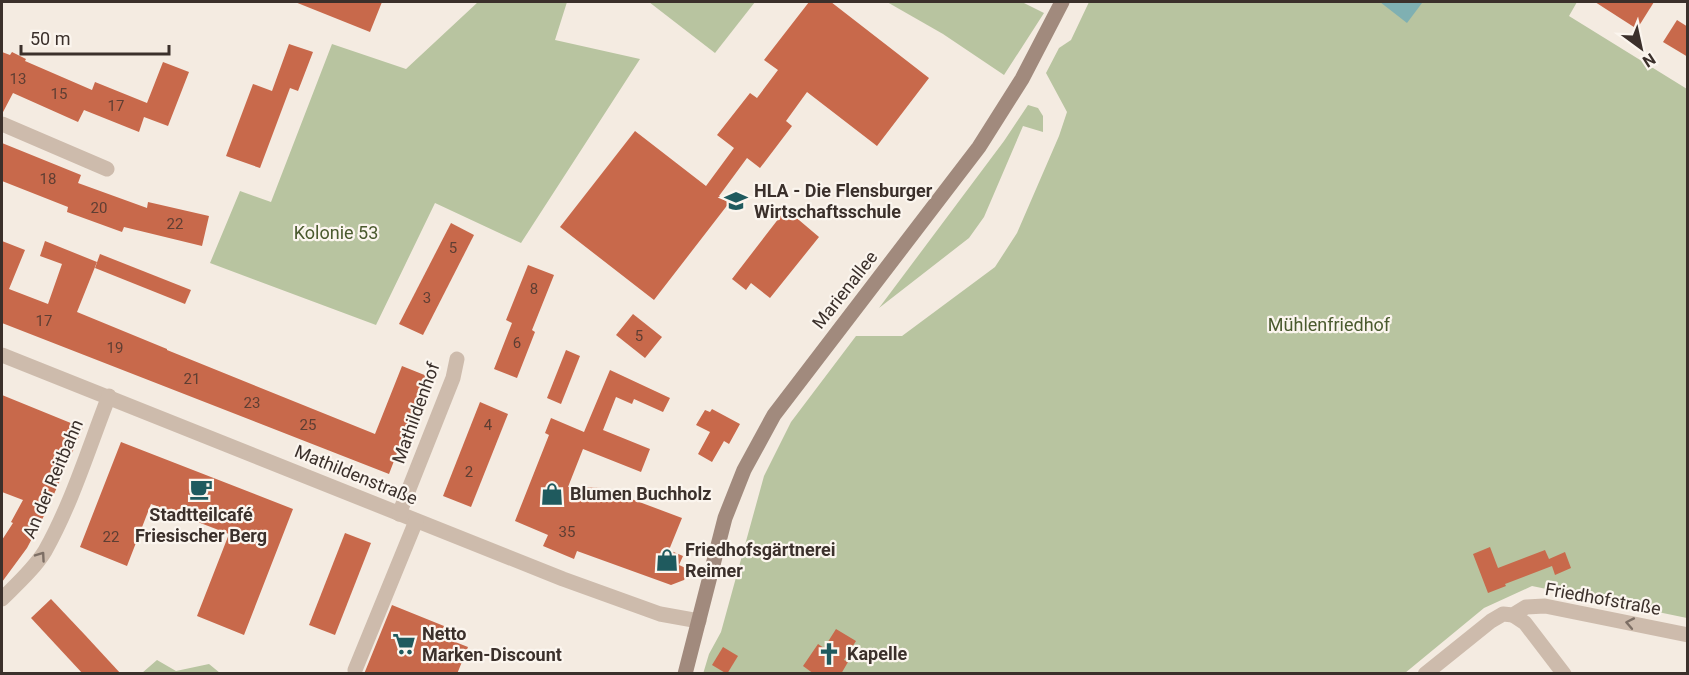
<svg xmlns="http://www.w3.org/2000/svg" width="1689" height="675" viewBox="0 0 1689 675" font-family="Roboto,sans-serif">
<style>
.green{fill:#b8c4a0}
.water{fill:#7fb0b2}
.building{fill:#c8694b}
.lines{fill:none;stroke-linecap:round;stroke-linejoin:round}
.minor{stroke:#cdbbac;stroke-width:15}
.secondary{stroke:#a18a7d;stroke-width:15}
.oneway{stroke:#7d6f65}
.labels{text-anchor:middle;stroke-width:4.5;stroke-linejoin:round;paint-order:stroke}
.number-label{font-size:15px;fill:#5e3e33}
.poi-label{font-size:18px;font-weight:bold;fill:#3b302b;stroke:#fbf5ee;text-anchor:start}
.park-label{font-size:18px;fill:#4a5a2e;stroke:#fbf5ee}
.street-label{font-size:18px;fill:#3b302b;stroke:#fbf5ee}
</style>
<rect width="100%" height="100%" fill="#f4ebe1"/>
<!-- green -->
<g class="green">
<path d="M478 2H567L555 40 640 59 521 243 435 203 376 325 210 263 240 191 271 202 332 44 406 69Z"/>
<path d="M649 2H755L715 53Z"/>
<path d="M887 2H1022L1044 13 1004 75 943 34Z"/>
<path d="M1089 2H1577L1569 16 1687 89V618L1532 586 1484 608 1405 673 703 674 709 654 721 632 764 476 791 422 856 336H902L995 267 1017 233 1059 136 1067 112 1046 73 1059 48 1071 40Z"/>
<path d="M1028 105 1038 108 1043 116V132L1023 126 984 217 969 238 879 308 1004 141Z"/>
<path d="M157 660 176 671 209 664 220 673H142Z"/>
</g>
<!-- water -->
<path class="water" d="M1380 2H1420L1422 3 1407 23Z"/>
<!-- building -->
<g class="building">
<path d="M295 2H382L370 32Z"/>
<path d="M809 2H831L929 78 877 146 807 92 786 121 792 126 760 168 747 158 719 196 729 203 654 300 560 227 635 131 706 186 734 148 717 135 750 93 757 98 778 70 764 60Z"/>
<path d="M1595 2H1654L1637 29Z"/>
<path d="M1677 20 1688 27V57L1663 42Z"/>
<path d="M289 44 313 52 298 91 290 88 260 168 226 156 253 84 272 91Z"/>
<path d="M2 52 10 55 12 52 26 59 25 61 92 90 95 82 147 103 163 62 189 72 168 126 144 117 139 132 84 110 78 122 13 93 2 114Z"/>
<path d="M2 143 81 175 78 183 147 208 148 202 209 216 202 246 124 227 122 232 67 212 68 207 2 181Z"/>
<path d="M786 209 819 237 770 298 751 283 746 290 732 279Z"/>
<path d="M451 223 474 235 423 335 399 324Z"/>
<path d="M2 241 25 250 9 289 48 304 62 264 40 256 45 241 97 262 77 312 167 349V350L375 434 402 366 432 378 411 429 407 427 389 474 2 323Z"/>
<path d="M100 254 191 290 185 304 95 268Z"/>
<path d="M528 265 554 275 532 330 535 332 517 378 494 369 512 323 506 320Z"/>
<path d="M633 314 662 337 645 358 616 335Z"/>
<path d="M566 350 580 356 561 404 547 398Z"/>
<path d="M610 370 670 398 663 412 634 399 632 404 616 397 603 430 650 449 641 472 583 449 568 487 602 488 682 518 669 550 683 556 679 565 690 570 684 580 671 585 577 551 574 559 543 546 548 535 515 521 549 435 545 433 551 418 584 432Z"/>
<path d="M2 395 83 428 47 510 27 548 2 582V540L13 523 11 522 23 500 2 492Z"/>
<path d="M480 402 508 414 471 507 443 496Z"/>
<path d="M712 409 740 424 729 444 724 441 712 462 698 454 710 432 696 425 705 410 710 412Z"/>
<path d="M121 442 293 509 244 635 197 616 229 534 151 504 127 566 80 547Z"/>
<path d="M345 533 371 543 335 635 309 625Z"/>
<path d="M1490 547 1498 568 1545 550 1549 559 1565 552 1571 568 1555 575 1552 566 1505 584 1506 586 1488 593 1473 554Z"/>
<path d="M51 599 85 635 121 674H83L31 618Z"/>
<path d="M392 605 444 626 440 636 468 647 457 674H364Z"/>
<path d="M836 629 856 641 844 660 848 662 841 674H814L803 666 818 644 824 648Z"/>
<path d="M723 647 738 656 727 674 712 665Z"/>
</g>
<g class="lines">
<!-- minor -->
<g class="minor">
<path d="M2 124 107 169"/>
<path d="M2 355 563 579 660 614 699 621"/>
<path d="M399 514 453 378 457 359"/>
<path d="M2 599C17 584 34 569 45 551 72 503 89 447 109 396"/>
<path d="M1513 615 1525 623 1564 674"/>
<path d="M355 670 416 521"/>
<path d="M1425 674 1491 621 1503 614 1513 615 1526 607 1545 606 1688 635"/>
</g>
<!-- secondary -->
<path class="secondary" d="M685 674 725 518 744 470 774 415 979 147 1022 79 1062 2"/>
</g>
<!-- one-way arrows -->
<defs><path id="oneway-chevron" d="M-2-3.5L2.5 0L-2 3.5" fill="none" stroke-width="1.6" stroke-linecap="round" stroke-linejoin="round" transform="scale(1.5)"/></defs>
<g class="oneway">
<use href="#oneway-chevron" transform="translate(41 556) rotate(-55)"/>
<use href="#oneway-chevron" transform="translate(1630 623) rotate(-169)"/>
</g>
<!-- icons -->
<defs>
<g id="school-bare" transform="scale(1.8)"><path d="M0-5L7-2L0 1L-7-2ZM-4 1L0 2.5L4 1V4Q0 6-4 4Z" fill="#1f5a5e" stroke="#fbf5ee" stroke-width="2.5" paint-order="stroke"/></g>
<g id="cafe-bare" transform="scale(1.8)"><path d="M-5.5-4.5H6V0H3Q3 3.5 0 3.5H-2.5Q-5.5 3.5-5.5 0ZM3-3.2v2h1.7v-2ZM-6 4.5H4V6H-6Z" fill="#1f5a5e" stroke="#fbf5ee" stroke-width="2.5" paint-order="stroke"/></g>
<g id="shop-bare" transform="scale(1.8)"><path d="M-5-2.5h2.3a2.7 3.5 0 0 1 5.4 0H5L5.5 6h-11ZM-1.5-2.5h3a1.5 2.3 0 0 0-3 0Z" fill="#1f5a5e" stroke="#fbf5ee" stroke-width="2.5" paint-order="stroke"/></g>
<g id="supermarket-bare" transform="scale(1.8)"><path d="M-6-5.5h2.5l.6 2H6L4.5 2H-2.5L-4.4-4H-6ZM-1.5 3.2a1.3 1.3 0 1 0 .1 0ZM3 3.2a1.3 1.3 0 1 0 .1 0Z" fill="#1f5a5e" stroke="#fbf5ee" stroke-width="2.5" paint-order="stroke"/></g>
<g id="church-bare" transform="scale(1.8)"><path d="M-1.2-6h2.4v3.5h3.3v2.4h-3.3V6h-2.4V-.1h-3.3v-2.4h3.3Z" fill="#1f5a5e" stroke="#fbf5ee" stroke-width="2.5" paint-order="stroke"/></g>
</defs>
<g fill-rule="evenodd">
<use href="#school-bare" x="736" y="201"/>
<use href="#cafe-bare" x="201" y="489"/>
<use href="#shop-bare" x="552" y="494"/>
<use href="#shop-bare" x="667" y="560"/>
<use href="#supermarket-bare" x="404" y="644"/>
<use href="#church-bare" x="829" y="654"/>
</g>
<g class="labels">
<!-- number labels -->
<g class="number-label">
<text x="18" y="84">13</text>
<text x="59" y="99">15</text>
<text x="116" y="111">17</text>
<text x="48" y="184">18</text>
<text x="99" y="213">20</text>
<text x="175" y="229">22</text>
<text x="453" y="253">5</text>
<text x="534" y="294">8</text>
<text x="427" y="303">3</text>
<text x="44" y="326">17</text>
<text x="639" y="341">5</text>
<text x="517" y="348">6</text>
<text x="115" y="353">19</text>
<text x="192" y="384">21</text>
<text x="252" y="408">23</text>
<text x="308" y="430">25</text>
<text x="488" y="430">4</text>
<text x="469" y="477">2</text>
<text x="567" y="537">35</text>
<text x="111" y="542">22</text>
</g>
<!-- poi labels -->
<g class="poi-label">
<text x="754" y="197">HLA - Die Flensburger<tspan x="754" dy="21">Wirtschaftsschule</tspan></text>
<text x="570" y="500">Blumen Buchholz</text>
<text x="201" y="521" text-anchor="middle">Stadtteilcafé<tspan x="201" dy="21">Friesischer Berg</tspan></text>
<text x="685" y="556">Friedhofsgärtnerei<tspan x="685" dy="21">Reimer</tspan></text>
<text x="422" y="640">Netto<tspan x="422" dy="21">Marken-Discount</tspan></text>
<text x="847" y="660">Kapelle</text>
</g>
<!-- park labels -->
<g class="park-label">
<text x="336" y="239">Kolonie 53</text>
<text x="1329" y="331">Mühlenfriedhof</text>
</g>
<!-- street labels -->
<g class="street-label">
<text transform="translate(845 290) rotate(-52)" y="6">Marienallee</text>
<text transform="translate(416 413) rotate(-70)" y="6">Mathildenhof</text>
<text transform="translate(356 475) rotate(22)" y="6">Mathildenstraße</text>
<text transform="translate(53 479) rotate(-67)" y="6">An der Reitbahn</text>
<text transform="translate(1603 599) rotate(10)" y="6">Friedhofstraße</text>
</g>
</g>
<!-- border -->
<rect width="1689" height="675" fill="none" stroke="#3b302b" stroke-width="6"/>
<!-- north arrow -->
<g transform="translate(1641 48) rotate(147)" stroke="#fbf5ee" stroke-width="4.5" paint-order="stroke">
<path d="M0-4.5L10 22L0 15L-10 22Z" fill="#3b302b"/>
<text y="-9" font-size="16" font-weight="bold" text-anchor="middle" fill="#3b302b">N</text>
</g>
<!-- scale -->
<path d="M21 45v9h148v-9" fill="none" stroke="#3b302b" stroke-width="3"/>
<text x="30" y="45" font-size="18" fill="#3b302b" stroke="#fbf5ee" stroke-width="4.5" paint-order="stroke">50 m</text>
</svg>
